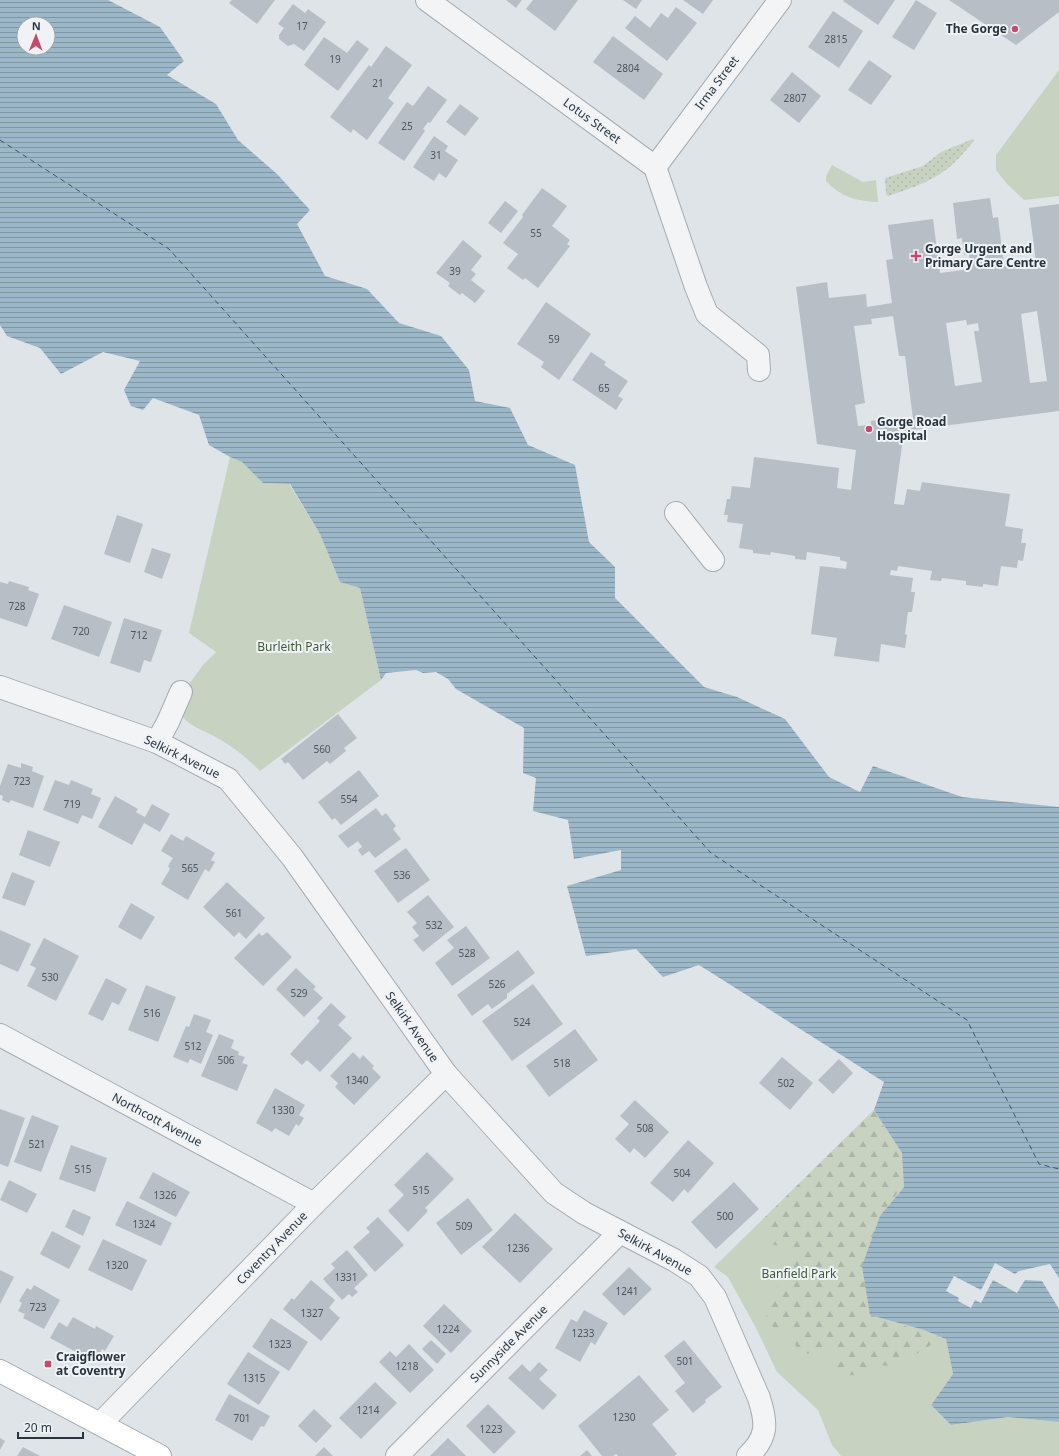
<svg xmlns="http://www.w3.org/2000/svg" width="1059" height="1456" viewBox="0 0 1059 1456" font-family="'Noto Sans',sans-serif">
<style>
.green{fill:#c8d2c1}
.forest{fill:url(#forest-firs)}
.garden{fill:url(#garden-dots)}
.water{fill:url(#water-rules);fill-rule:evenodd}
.pier{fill:#dfe4e8}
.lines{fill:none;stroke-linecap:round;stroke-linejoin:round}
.ferry{stroke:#355871;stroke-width:1;stroke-dasharray:5 4;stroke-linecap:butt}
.building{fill:#b7bec5;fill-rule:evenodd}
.minor-casing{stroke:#a5acb2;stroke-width:24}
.major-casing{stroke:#9faab3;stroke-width:24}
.minor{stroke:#f2f4f6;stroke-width:22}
.major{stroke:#fff;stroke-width:22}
.poi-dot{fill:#c8496e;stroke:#eff3f6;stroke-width:1.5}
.labels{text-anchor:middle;stroke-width:4;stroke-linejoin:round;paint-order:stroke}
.number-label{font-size:10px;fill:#4c5660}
.poi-label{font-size:12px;font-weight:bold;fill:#29343f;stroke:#eff3f6;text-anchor:start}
.street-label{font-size:12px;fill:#29343f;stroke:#eff3f6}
.park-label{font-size:12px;fill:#425a37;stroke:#eff3f6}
</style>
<defs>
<pattern id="forest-firs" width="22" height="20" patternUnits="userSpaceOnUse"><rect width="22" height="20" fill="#c8d2c1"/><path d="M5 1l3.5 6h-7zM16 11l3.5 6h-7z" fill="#acb5a7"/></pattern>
<pattern id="garden-dots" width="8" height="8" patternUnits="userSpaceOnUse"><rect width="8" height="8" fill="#c8d2c1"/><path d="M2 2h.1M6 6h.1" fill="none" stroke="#acb5a7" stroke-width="1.8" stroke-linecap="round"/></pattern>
<pattern id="water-rules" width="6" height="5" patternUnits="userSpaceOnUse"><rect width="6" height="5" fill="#9cb7c7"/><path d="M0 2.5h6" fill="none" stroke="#7f96a3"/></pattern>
</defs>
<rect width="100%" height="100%" fill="#dfe4e8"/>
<!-- green -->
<g class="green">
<path d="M1059 70V196L1024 200 1007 184 996 170V155Z"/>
<path d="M832 165 863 182 876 180 878 202C856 201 841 197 826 181V176Z"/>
<path d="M230 457 242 462 263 483 289 484 320 534 340 582 360 588 381 680 260 771C248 759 236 749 221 740 209 732 191 728 182 716L187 687 203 665 216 652 189 633Z"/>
<path d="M874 1110 902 1153 904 1187 880 1216 921 1329 946 1339 953 1374 931 1405 951 1425 1008 1417 1059 1422V1456H841L832 1445 818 1410 777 1372 756 1328 728 1277 714 1267Z"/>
</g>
<!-- forest -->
<path class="forest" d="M874 1110 903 1158 901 1188 880 1216 870 1315 946 1339 935 1342 920 1352 893 1366 874 1365 868 1376 847 1375 835 1365V1351L804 1354 796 1346 788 1330 776 1331 766 1316 778 1291 777 1269 802 1250 770 1244 763 1219Z"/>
<!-- garden -->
<path class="garden" d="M973 139 974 141C964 152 953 166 940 174 925 184 906 190 888 196L886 194 885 178 923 166 941 152Z"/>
<!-- water -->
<path class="water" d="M0 0H108L160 27 184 61 167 75 216 104 238 140 277 174 310 210 297 224 325 276 367 289 399 323 441 336 469 370 475 401 510 408 528 445 575 465 589 542 615 567V598L704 687 737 697 785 719 829 777 860 792 873 766 962 797 1059 807V1422L1008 1417 951 1425 931 1405 953 1374 946 1339 921 1329 870 1315 862 1266 880 1216 904 1187 902 1153 874 1110 884 1082 699 965 663 977 636 949 586 956 567 886 621 870V850L574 859 568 820 533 811 536 778 523 773 524 728 456 689 448 679 436 672 423 673 416 670 386 673 381 680 360 588 340 582 320 534 290 484 263 483 242 462 230 457 209 445 199 415 153 398 143 410 131 406 124 390 140 361 103 352 61 374 40 348 7 336 0 325ZM24 24H48V48H24Z"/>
<!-- pier -->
<path class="pier" d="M995 1263 1015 1274 1019 1271 1050 1264 1059 1278V1309L1042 1281 1025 1280 1017 1293 993 1280 981 1303 975 1300 971 1308 958 1301 959 1298 946 1291 954 1276 981 1290Z"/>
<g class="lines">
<!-- ferry -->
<path class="ferry" d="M0 140 169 249 711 853 967 1020 1039 1164 1059 1169"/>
</g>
<!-- building -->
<g class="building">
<path d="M232 0H275L257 24 229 3Z"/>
<path d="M506 0H522L516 8Z"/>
<path d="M533 0H578L555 31 526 9Z"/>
<path d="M623 0H642L636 9Z"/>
<path d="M683 0H713L703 14Z"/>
<path d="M844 0H895L878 25 843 1Z"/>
<path d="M916 0 937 13 914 50 892 37Z"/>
<path d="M949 0H1059V12L1016 45Z"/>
<path d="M293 4 305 13 308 9 326 22 304 51 294 44 288 46 279 39V35L284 28 278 24Z"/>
<path d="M676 7 697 23 667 61 625 28 635 16 650 28 661 13 668 18Z"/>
<path d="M833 11 863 31 839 68 808 47Z"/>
<path d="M613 36 663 74 644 100 593 62Z"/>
<path d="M324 37 347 53 357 40 369 49 338 91 304 65Z"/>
<path d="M386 46 412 65 388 98 394 103 367 140 353 129 351 133 330 117 369 65 371 67Z"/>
<path d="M869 60 892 76 871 105 848 90Z"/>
<path d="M792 72 821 96 799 123 770 100Z"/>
<path d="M428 86 447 100 430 123 428 122 423 129 425 131 404 161 378 143 407 102 413 106Z"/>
<path d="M460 104 479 118 465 136 446 122Z"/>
<path d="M434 136 448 146 445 151 458 160 446 178 439 173 434 181 413 167Z"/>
<path d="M542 188 567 206 552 226 570 240 567 244 570 246 538 288 525 278 523 280 507 268 518 254 503 243 523 217 522 215Z"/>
<path d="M990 198 993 218 998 217 1004 266 1036 262 1029 208 1059 204V411L904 431 894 504 904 505 907 489 920 491 922 482 1010 494 1005 526 1023 529 1021 543H1026L1023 561 1018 560 1017 568 1001 566 998 586 983 584V587L966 585V581L942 578 941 581 930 580 932 571 898 566 897 571 891 570 890 575 913 578 911 592H915L912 612H908L905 634 907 635 905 648 881 644 879 662 834 656 837 638 811 634 820 566 846 569 847 562 840 560V557L807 552 806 560 795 559V556L771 552 770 555 753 553V550L739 548 743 524 727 522 728 515H724L727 499H730L732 486 750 488 754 457 839 468 837 488 851 490 856 450 817 444 796 287 827 282 829 298 866 294 867 307 892 303 886 260 893 259 888 225 933 219 940 273 971 269 969 254 964 255 962 238 957 239 953 203ZM1037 311 1047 381 1030 383 1021 314ZM893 316 899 356H905L913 419 890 423V418L871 421V425L858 426 855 405 865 403 854 326 872 324 871 319ZM966 320 967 325 978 323 979 331H974L982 382 955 386 946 323Z"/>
<path d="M505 201 518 211 501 233 488 223Z"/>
<path d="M463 240 482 256 471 270 476 274 471 280 485 291 475 303 462 293 460 295 448 286 450 283 436 273Z"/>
<path d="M546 302 591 334 559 380 541 367 544 362 517 344Z"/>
<path d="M591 352 606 362 604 365 628 381 618 396 623 399 616 410 572 380Z"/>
<path d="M117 515 143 524 130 563 104 554Z"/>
<path d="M152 548 171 554 162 579 144 572Z"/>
<path d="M9 581 29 587 28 590 39 594 27 627 0 618V582L8 584Z"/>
<path d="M64 605 112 622 99 657 51 639Z"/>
<path d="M124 618 162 630 151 662 144 660 140 673 110 663Z"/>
<path d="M338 714 357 738 344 748 346 751 330 764 327 761 303 780 288 762 285 764 281 759Z"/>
<path d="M21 763 33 767 32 771 44 776 33 808 11 800 9 803 2 800 3 796 0 795V786L8 764 21 768Z"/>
<path d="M359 770 379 796 341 825 335 818 332 820 318 802Z"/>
<path d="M55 780 69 785 71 780 93 789 91 794 101 798 92 819 82 815 78 824 43 810Z"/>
<path d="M115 796 138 809 136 812 145 817 152 804 170 814 160 832 144 823 132 845 98 827Z"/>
<path d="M376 808 382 816 386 813 396 826 393 829 401 839 375 858 369 851 362 856 358 850 362 847 358 841 348 848 338 836Z"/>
<path d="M28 830 60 842 50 867 19 855Z"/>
<path d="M171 834 183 841 186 836 215 853 211 860 215 862 209 872 205 869 188 900 161 884 170 869 168 866 173 858 161 851Z"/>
<path d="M406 848 430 880 398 903 374 871Z"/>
<path d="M12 872 35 881 25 906 2 898Z"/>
<path d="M227 882 265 918 246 939 239 932 234 937 203 907Z"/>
<path d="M428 895 454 927 423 952 413 940 419 936 412 927 417 923 407 912Z"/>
<path d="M131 903 155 917 141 940 118 927Z"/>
<path d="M466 926 490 958 452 986 435 963 454 948 447 940Z"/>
<path d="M0 930 31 944 18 972 0 964Z"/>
<path d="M267 932 292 957 263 986 234 958 259 933 262 936Z"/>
<path d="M44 938 79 956 56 1001 27 986 36 968 30 965Z"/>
<path d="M518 950 535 973 507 994V998L492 1009 488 1004 472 1016 457 995Z"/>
<path d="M296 968 316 987 313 989 323 998 304 1017 276 989Z"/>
<path d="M106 978 127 989 119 1005 112 1002 103 1021 88 1014Z"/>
<path d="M533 984 563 1024 512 1061 482 1021Z"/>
<path d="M146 985 176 997 158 1042 128 1030Z"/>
<path d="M331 1003 346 1017 338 1025 352 1038 320 1072 307 1060 302 1065 290 1054 320 1021 317 1018Z"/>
<path d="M194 1014 211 1020 206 1032 213 1035 201 1064 190 1059 188 1063 173 1057 186 1026 189 1027Z"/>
<path d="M575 1029 598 1060 549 1097 526 1066Z"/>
<path d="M219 1034 234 1040 231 1048 239 1052 238 1055 245 1057 242 1063 248 1065 237 1091 201 1076Z"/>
<path d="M353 1052 360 1059 363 1055 374 1066 372 1068 381 1077 354 1105 335 1087 338 1083 330 1076Z"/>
<path d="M782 1057 813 1083 790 1110 759 1083Z"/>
<path d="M839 1059 853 1073 833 1094 818 1080Z"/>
<path d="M275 1088 305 1105 299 1115 304 1118 299 1126 296 1124 289 1136 275 1128 272 1132 256 1123Z"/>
<path d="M635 1100 669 1132 645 1158 634 1148 630 1153 615 1139 629 1124 620 1116Z"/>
<path d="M0 1109 25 1118 8 1167 0 1164Z"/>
<path d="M32 1115 59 1126 41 1172 14 1162Z"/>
<path d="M688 1140 714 1163 688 1193 684 1189 673 1202 650 1183Z"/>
<path d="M71 1145 107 1158 95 1192 59 1179Z"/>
<path d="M427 1152 454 1179 425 1208 428 1211 408 1232 388 1211 404 1195 394 1185Z"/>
<path d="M153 1172 190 1192 176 1217 139 1198Z"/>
<path d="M9 1180 37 1194 27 1213 0 1200Z"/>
<path d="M734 1182 759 1209 716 1249 691 1222Z"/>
<path d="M468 1198 493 1230 461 1255 436 1223Z"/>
<path d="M127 1201 172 1223 161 1246 115 1225Z"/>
<path d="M73 1209 91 1217 83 1236 65 1227Z"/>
<path d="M515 1213 553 1249 520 1283 482 1247Z"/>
<path d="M378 1217 404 1245 375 1272 353 1247 370 1232 366 1228Z"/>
<path d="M52 1231 81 1246 69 1269 40 1254Z"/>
<path d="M103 1239 147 1260 132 1291 88 1270Z"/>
<path d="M347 1250 368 1275 354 1288 358 1292 352 1297 349 1294 342 1300 323 1279 335 1268 331 1264Z"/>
<path d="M629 1267 652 1289 624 1316 602 1294Z"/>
<path d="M0 1270 14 1277 0 1304Z"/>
<path d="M311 1280 335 1300 329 1308 340 1318 321 1341 283 1309 292 1298 294 1300Z"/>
<path d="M34 1285 60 1300 44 1329 23 1318 25 1314 18 1311 22 1303 19 1301 27 1288 31 1290Z"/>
<path d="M444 1304 472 1331 451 1353 423 1326Z"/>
<path d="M584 1310 608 1323 595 1345 591 1342 580 1362 555 1348 571 1319 577 1322Z"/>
<path d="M73 1317 95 1329 96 1326 114 1336 105 1351 102 1349 95 1362 50 1338 59 1322 67 1327Z"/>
<path d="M271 1318 308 1342 289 1371 252 1347Z"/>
<path d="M431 1340 446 1354 437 1364 422 1349Z"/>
<path d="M684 1340 722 1387 705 1400 706 1402 693 1413 675 1391 685 1383 664 1356Z"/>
<path d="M409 1344 434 1370 410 1393 379 1362 390 1351 396 1357Z"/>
<path d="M248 1352 280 1372 259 1405 227 1384Z"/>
<path d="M539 1362 548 1370 539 1379 557 1395 543 1410 508 1378 522 1364 530 1372Z"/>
<path d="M639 1375 669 1410 652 1424 677 1454 674 1456H618L616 1454 613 1456H602L578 1426Z"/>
<path d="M375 1382 397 1403 361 1439 339 1418Z"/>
<path d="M229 1394 270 1416 264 1427 261 1426 252 1441 215 1420Z"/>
<path d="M488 1404 516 1432 494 1454 466 1426Z"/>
<path d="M314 1409 332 1426 316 1443 298 1426Z"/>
<path d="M0 1438 5 1441 0 1450Z"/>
<path d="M448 1438 466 1456H430Z"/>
<path d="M23 1447 40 1456H17Z"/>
<path d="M324 1447 333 1456H315Z"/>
<path d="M587 1450 592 1456H580Z"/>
</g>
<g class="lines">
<!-- minor casing -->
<g class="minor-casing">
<g id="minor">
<path d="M427 0 655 167 696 287 707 314 758 355 759 370"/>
<path d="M655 167 780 0"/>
<path d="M676 513 713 560"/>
<path d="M0 687 157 742 228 779 292 857 446 1074 554 1193 584 1213 674 1260 699 1276 715 1297 759 1398C767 1423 768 1437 748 1456"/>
<path d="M157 742 168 722 181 692"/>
<path d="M0 1035 314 1204"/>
<path d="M100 1424 314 1204 446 1074"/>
<path d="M397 1456 620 1232"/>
</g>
</g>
<!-- major casing -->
<g class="major-casing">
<path id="major" d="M0 1371 160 1456"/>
</g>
<!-- minor -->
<use href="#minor" class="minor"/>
<!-- major -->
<use href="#major" class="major"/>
</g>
<!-- markers -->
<g class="poi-dot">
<circle cx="1015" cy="29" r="4"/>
<path d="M914 250h4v4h4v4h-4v4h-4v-4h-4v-4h4z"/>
<circle cx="869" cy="429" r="4"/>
<rect x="44" y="1360" width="8" height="8" rx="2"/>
</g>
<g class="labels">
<!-- number labels -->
<g class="number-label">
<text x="302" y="30">17</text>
<text x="836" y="43">2815</text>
<text x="335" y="63">19</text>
<text x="628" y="72">2804</text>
<text x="378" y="87">21</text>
<text x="795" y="102">2807</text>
<text x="407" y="130">25</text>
<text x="436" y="159">31</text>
<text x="536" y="237">55</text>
<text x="455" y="275">39</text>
<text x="554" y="343">59</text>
<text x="604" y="392">65</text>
<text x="17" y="610">728</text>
<text x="81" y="635">720</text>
<text x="139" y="639">712</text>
<text x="322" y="753">560</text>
<text x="22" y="785">723</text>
<text x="349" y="803">554</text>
<text x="72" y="808">719</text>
<text x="190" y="872">565</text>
<text x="402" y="879">536</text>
<text x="234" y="917">561</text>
<text x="434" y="929">532</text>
<text x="467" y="957">528</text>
<text x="50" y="981">530</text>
<text x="497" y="988">526</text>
<text x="299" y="997">529</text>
<text x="152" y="1017">516</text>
<text x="522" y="1026">524</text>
<text x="193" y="1050">512</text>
<text x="226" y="1064">506</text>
<text x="562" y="1067">518</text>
<text x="357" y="1084">1340</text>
<text x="786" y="1087">502</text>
<text x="283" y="1114">1330</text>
<text x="645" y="1132">508</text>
<text x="37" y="1148">521</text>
<text x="83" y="1173">515</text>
<text x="682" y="1177">504</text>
<text x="421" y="1194">515</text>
<text x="165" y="1199">1326</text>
<text x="725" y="1220">500</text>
<text x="144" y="1228">1324</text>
<text x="464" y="1230">509</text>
<text x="518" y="1252">1236</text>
<text x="117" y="1269">1320</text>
<text x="346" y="1281">1331</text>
<text x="627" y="1295">1241</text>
<text x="38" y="1311">723</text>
<text x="312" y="1317">1327</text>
<text x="448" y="1333">1224</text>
<text x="583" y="1337">1233</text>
<text x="280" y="1348">1323</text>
<text x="685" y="1365">501</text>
<text x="407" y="1370">1218</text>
<text x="254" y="1382">1315</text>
<text x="368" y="1414">1214</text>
<text x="624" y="1421">1230</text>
<text x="242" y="1422">701</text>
<text x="491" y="1433">1223</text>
</g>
<!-- poi labels -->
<g class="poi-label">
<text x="1007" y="33" text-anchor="end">The Gorge</text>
<text x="925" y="253">Gorge Urgent and<tspan x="925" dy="14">Primary Care Centre</tspan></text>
<text x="877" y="426">Gorge Road<tspan x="877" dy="14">Hospital</tspan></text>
<text x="56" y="1361">Craigflower<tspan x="56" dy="14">at Coventry</tspan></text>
</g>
<!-- street labels -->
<g class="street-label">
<text transform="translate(717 83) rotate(-53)" y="4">Irma Street</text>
<text transform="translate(592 121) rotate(36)" y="4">Lotus Street</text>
<text transform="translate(182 757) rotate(26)" y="4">Selkirk Avenue</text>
<text transform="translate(412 1027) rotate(55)" y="4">Selkirk Avenue</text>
<text transform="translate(157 1120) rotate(28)" y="4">Northcott Avenue</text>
<text transform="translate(272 1248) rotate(-46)" y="4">Coventry Avenue</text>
<text transform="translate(655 1252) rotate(29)" y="4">Selkirk Avenue</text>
<text transform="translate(509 1344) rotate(-45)" y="4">Sunnyside Avenue</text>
</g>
<!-- park labels -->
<g class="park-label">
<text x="294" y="651">Burleith Park</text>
<text x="799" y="1278">Banfield Park</text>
</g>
</g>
<!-- north arrow -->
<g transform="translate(36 36) rotate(1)"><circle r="19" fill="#eff3f6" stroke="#a0a7ad"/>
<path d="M0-3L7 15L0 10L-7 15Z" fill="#c8496e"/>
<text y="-6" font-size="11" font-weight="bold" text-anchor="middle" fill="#29343f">N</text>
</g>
<!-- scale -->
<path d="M18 1432v6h65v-6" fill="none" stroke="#29343f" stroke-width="2"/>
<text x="24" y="1432" font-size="12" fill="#29343f" stroke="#eff3f6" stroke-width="3" paint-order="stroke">20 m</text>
</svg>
